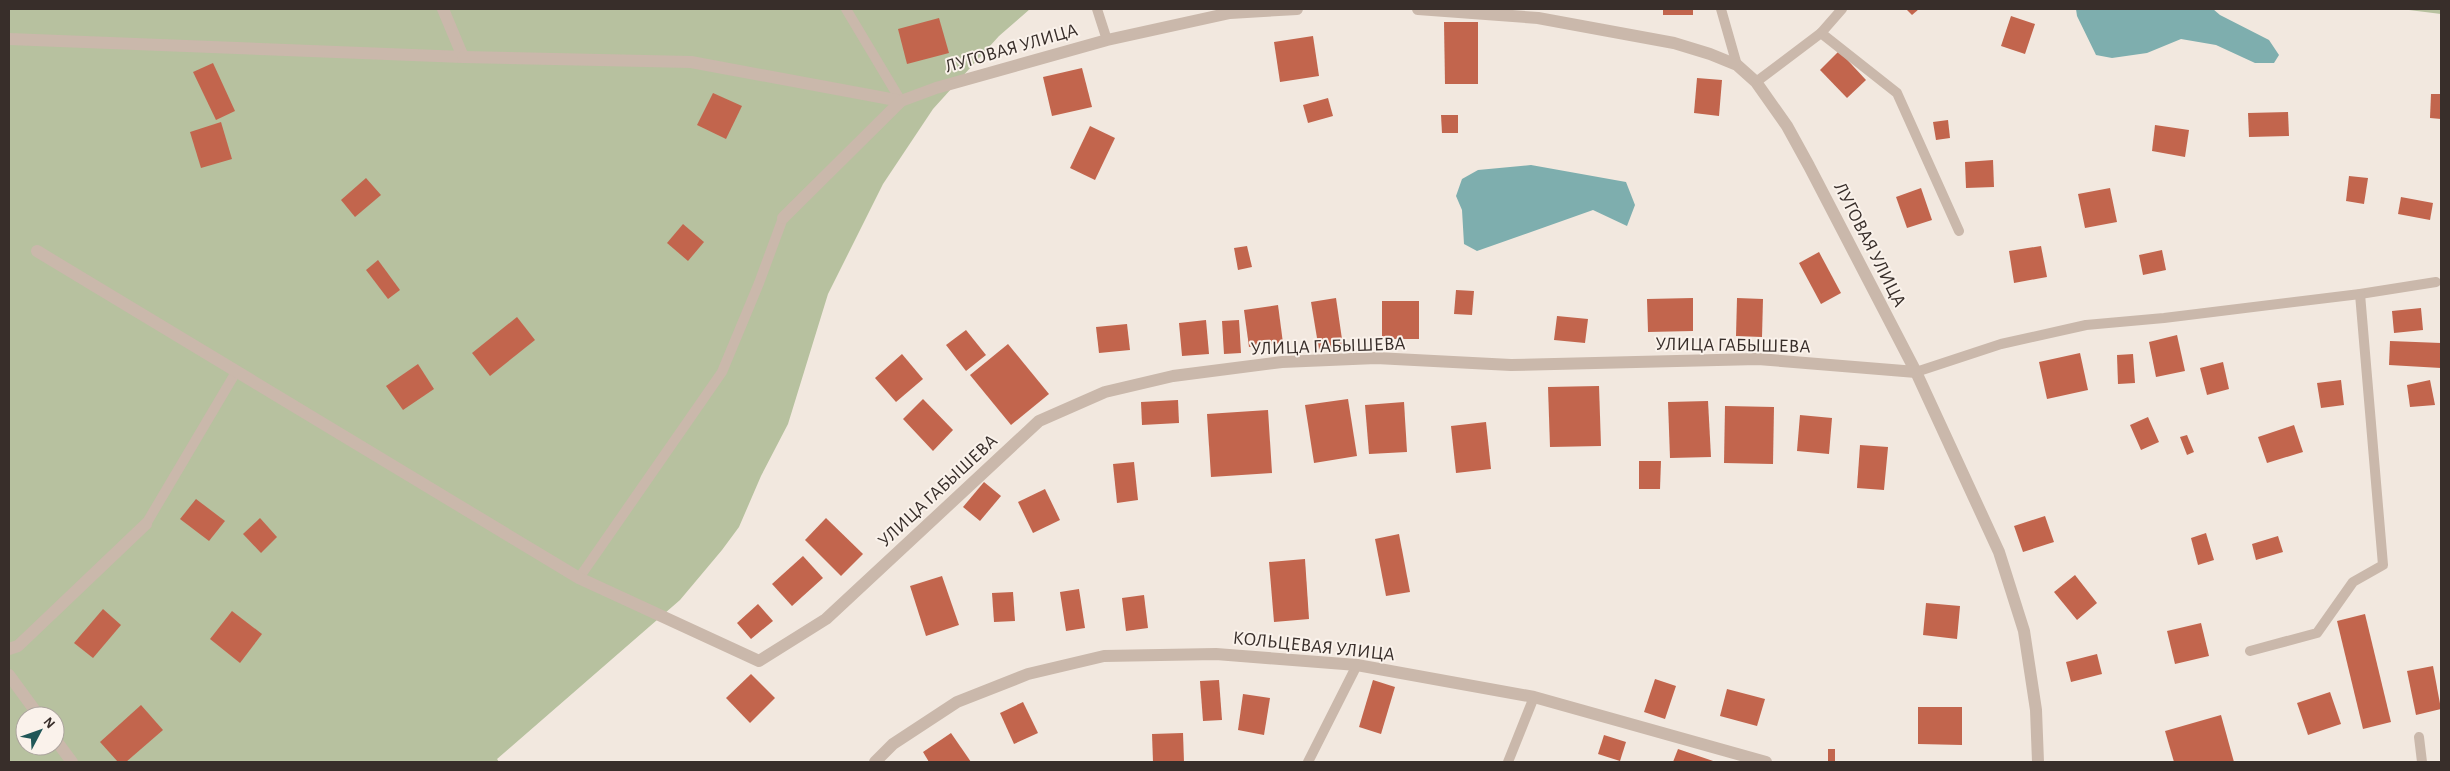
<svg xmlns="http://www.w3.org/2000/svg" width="2450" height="771" viewBox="0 0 2450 771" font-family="'Alegreya Sans',sans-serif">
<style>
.green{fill:#b7c19f;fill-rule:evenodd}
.water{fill:#7eaeae}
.building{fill:#c2654d}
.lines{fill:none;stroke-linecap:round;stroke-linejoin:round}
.service{stroke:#cab8ab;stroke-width:10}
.minor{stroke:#cab8ab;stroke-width:12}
.labels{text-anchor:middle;stroke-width:4;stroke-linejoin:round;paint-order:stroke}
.street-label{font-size:19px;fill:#382e2a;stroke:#faf2eb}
</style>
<rect width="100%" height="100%" fill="#f2e8df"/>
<!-- green -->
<g class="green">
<path d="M9 9H1030L999 36 933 109 883 184 828 294 788 424 761 476 739 527 722 550 680 600 497 759 499 762H9ZM25 716H55V746H25Z"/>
<path d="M2401 9H2441V14Z"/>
</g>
<!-- water -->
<g class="water">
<path d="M2076 9H2213L2220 15 2269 40 2279 55 2274 63H2255L2216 45 2181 39 2147 53 2112 58 2096 55 2077 16Z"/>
<path d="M1531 165 1626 182 1635 205 1627 226 1593 210 1477 251 1464 244 1462 210 1456 196 1462 179 1478 170Z"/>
</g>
<!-- building -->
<g class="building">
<rect x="1663" y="9" width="30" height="6"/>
<path d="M1906 9H1919L1912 15Z"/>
<path d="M2011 16 2035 24 2025 54 2001 46Z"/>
<path d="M939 18 949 53 907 64 898 29Z"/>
<path d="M1444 22H1478V84H1445Z"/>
<path d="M1313 36 1319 76 1280 82 1274 42Z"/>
<path d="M1839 51 1866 80 1847 98 1820 70Z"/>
<path d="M213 63 235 111 216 120 193 72Z"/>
<path d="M1082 68 1092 107 1052 116 1043 77Z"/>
<path d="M1697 78 1722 80 1719 116 1694 113Z"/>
<path d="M713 93 742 106 726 139 697 125Z"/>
<path d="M2431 94H2441V119L2430 118Z"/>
<path d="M1328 98 1333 116 1308 123 1303 105Z"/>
<path d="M2288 112 2289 136 2249 137 2248 113Z"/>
<path d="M1441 115H1458V133H1442Z"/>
<path d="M1948 120 1950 138 1936 140 1933 122Z"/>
<path d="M221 122 232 159 201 168 190 132Z"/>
<path d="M2155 125 2189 130 2185 157 2152 151Z"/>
<path d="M1090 126 1115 138 1095 180 1070 168Z"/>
<path d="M1993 160 1994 187 1966 188 1965 162Z"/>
<path d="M2349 176 2368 178 2364 204 2346 201Z"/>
<path d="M366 178 381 195 355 217 341 200Z"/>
<path d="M1921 188 1932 220 1907 228 1896 197Z"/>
<path d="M2110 188 2117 222 2085 228 2078 194Z"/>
<path d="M2401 197 2433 203 2430 220 2398 214Z"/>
<path d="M683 224 704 242 688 261 667 243Z"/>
<path d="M1247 246 1252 267 1238 270 1234 248Z"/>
<path d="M2041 246 2047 277 2014 283 2009 251Z"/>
<path d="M2162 250 2166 270 2143 275 2139 255Z"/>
<path d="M1819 252 1841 293 1821 304 1799 263Z"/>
<path d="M378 260 400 290 388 299 366 270Z"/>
<path d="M1456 290 1474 291 1472 315 1454 314Z"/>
<path d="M1336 298 1343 346 1319 350 1311 302Z"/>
<path d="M1693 298V331L1648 332 1647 299Z"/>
<path d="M1737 298 1763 299 1762 337 1736 336Z"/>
<rect x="1382" y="301" width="37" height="38"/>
<path d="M1278 305 1283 343 1249 347 1244 310Z"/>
<path d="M2421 308 2423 330 2394 333 2392 311Z"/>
<path d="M1557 316 1588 319 1585 343 1554 340Z"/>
<path d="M517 317 535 340 490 376 472 353Z"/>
<path d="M1206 320 1209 354 1182 356 1179 323Z"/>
<path d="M1239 320 1241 353 1224 354 1222 321Z"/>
<path d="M1127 324 1130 350 1099 353 1096 327Z"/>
<path d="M966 330 986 355 966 371 946 345Z"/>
<path d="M2177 335 2185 371 2156 377 2149 342Z"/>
<path d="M2390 341 2441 343V368L2389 365Z"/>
<path d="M1008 344 1049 394 1011 425 970 375Z"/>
<path d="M2080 353 2088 390 2047 399 2039 362Z"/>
<path d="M902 354 923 379 896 402 875 378Z"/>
<path d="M2133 354 2135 383 2118 384 2117 355Z"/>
<path d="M2223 362 2229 389 2207 395 2200 368Z"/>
<path d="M418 364 434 389 403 410 386 386Z"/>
<path d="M2341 380 2344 405 2321 408 2317 383Z"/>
<path d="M2430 380 2435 405 2410 407 2407 385Z"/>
<path d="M1599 386 1601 446 1550 447 1548 387Z"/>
<path d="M923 399 953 430 933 451 903 419Z"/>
<path d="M1348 399 1357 456 1314 463 1305 405Z"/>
<path d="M1178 400 1179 423 1142 425 1141 402Z"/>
<path d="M1708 401 1711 457 1670 458 1668 402Z"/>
<path d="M1404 402 1407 452 1369 454 1365 405Z"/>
<path d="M1725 406 1774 407 1773 464 1724 463Z"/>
<path d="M1268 410 1272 473 1211 477 1207 414Z"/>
<path d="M1800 415 1832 418 1829 454 1797 451Z"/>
<path d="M2148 417 2159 442 2141 450 2130 425Z"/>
<path d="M1486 422 1491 469 1456 473 1451 426Z"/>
<path d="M2294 425 2303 452 2267 463 2258 437Z"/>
<path d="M2187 435 2194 452 2187 455 2180 437Z"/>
<path d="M1860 445 1888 447 1884 490 1857 488Z"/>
<path d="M1639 461H1661L1660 489H1639Z"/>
<path d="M1134 462 1138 500 1117 503 1113 464Z"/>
<path d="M984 482 1001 496 980 521 963 507Z"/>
<path d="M1045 489 1060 520 1033 533 1018 502Z"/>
<path d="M196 499 225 521 209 541 180 519Z"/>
<path d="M2045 516 2054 542 2023 552 2014 526Z"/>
<path d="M260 518 277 537 261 553 243 534Z"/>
<path d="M826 518 863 554 841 576 805 540Z"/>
<path d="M2206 533 2214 560 2198 565 2191 538Z"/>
<path d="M1399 534 1410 592 1386 596 1375 539Z"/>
<path d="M2278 536 2283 552 2256 560 2252 544Z"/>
<path d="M803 556 823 578 792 606 772 584Z"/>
<path d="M1305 559 1309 619 1274 622 1269 562Z"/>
<path d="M2075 575 2097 603 2077 620 2054 592Z"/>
<path d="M942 576 959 625 926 636 910 586Z"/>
<path d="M1079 589 1085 628 1066 631 1060 592Z"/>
<path d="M1013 592 1015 621 994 622 992 593Z"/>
<path d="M1144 595 1148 628 1126 631 1122 598Z"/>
<path d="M1926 603 1960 606 1957 639 1923 635Z"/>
<path d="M758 604 773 621 751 639 737 623Z"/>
<path d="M103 609 121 625 93 658 74 643Z"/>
<path d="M232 611 262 634 240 663 210 639Z"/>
<path d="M2365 614 2391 722 2363 729 2337 621Z"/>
<path d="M2201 623 2209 656 2175 664 2167 631Z"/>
<path d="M2097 654 2102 674 2071 682 2066 662Z"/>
<path d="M2433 666 2441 709 2416 715 2407 671Z"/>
<path d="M751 674 775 698 750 723 726 698Z"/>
<path d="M1655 679 1676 686 1665 719 1644 712Z"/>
<path d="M1219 680 1222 720 1203 721 1200 681Z"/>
<path d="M1373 680 1395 687 1381 734 1359 727Z"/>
<path d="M1727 689 1765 699 1757 726 1720 716Z"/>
<path d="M2330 692 2341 724 2308 735 2297 703Z"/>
<path d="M1243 694 1270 698 1264 735 1238 730Z"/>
<path d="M1023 702 1038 733 1014 744 1000 713Z"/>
<path d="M141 705 163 730 126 762H118L100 742Z"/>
<path d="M1918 707H1962V745L1918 744Z"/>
<path d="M2221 715 2234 762H2174L2165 731Z"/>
<path d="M951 733 971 762H929L923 752Z"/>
<path d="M1183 733 1184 762H1153L1152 734Z"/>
<path d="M1604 735 1626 742 1620 761 1598 754Z"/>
<path d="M1678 749 1716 762H1673Z"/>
<rect x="1828" y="749" width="7" height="13"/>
</g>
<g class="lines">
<!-- service -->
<g class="service">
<path d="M846 9 901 101"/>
<path d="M1097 9 1107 40"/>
<path d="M1721 9 1737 65"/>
<path d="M1821 33 1842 9"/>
<path d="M1756 82 1821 33 1897 93 1959 231"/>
<path d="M1916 372 2001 344 2086 325 2164 318 2360 294 2436 282"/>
<path d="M146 524 236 372"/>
<path d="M579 578 722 372 759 283 783 218"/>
<path d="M2250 651 2317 633 2353 582 2383 565 2360 294"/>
<path d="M2419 737 2422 762"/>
<path d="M1308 762 1357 665"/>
<path d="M1508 762 1534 697"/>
</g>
<!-- minor -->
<g class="minor">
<path d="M1418 9 1538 18 1674 43 1710 54 1737 65 1756 82 1787 126 1809 166 1916 372 1999 552 2024 631 2036 710 2038 762"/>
<path d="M9 39 463 57 443 9"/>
<path d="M463 57 691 62 901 101"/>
<path d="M783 218 901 101 936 88 1107 40 1230 13 1297 9"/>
<path d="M37 251 579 578 759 661 826 619 1039 421 1105 392 1173 376 1282 362 1376 358 1511 365 1758 359 1916 372"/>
<path d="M9 649 18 646 146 524"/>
<path d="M9 675 39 716"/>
<path d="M55 739 72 762"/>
<path d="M875 762 893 744 957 702 1028 674 1104 656 1216 654 1357 665 1534 697 1766 762"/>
</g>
</g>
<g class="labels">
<!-- street labels -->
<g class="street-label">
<text transform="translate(1011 47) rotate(-16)" y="7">ЛУГОВАЯ УЛИЦА</text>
<text transform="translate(1871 244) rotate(63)" y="7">ЛУГОВАЯ УЛИЦА</text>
<text transform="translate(1733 344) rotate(1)" y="7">УЛИЦА ГАБЫШЕВА</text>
<text transform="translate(1328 345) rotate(-2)" y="7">УЛИЦА ГАБЫШЕВА</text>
<text transform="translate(937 490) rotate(-43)" y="7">УЛИЦА ГАБЫШЕВА</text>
<text transform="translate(1314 645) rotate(6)" y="7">КОЛЬЦЕВАЯ УЛИЦА</text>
</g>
</g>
<!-- border -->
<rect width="2450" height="771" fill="none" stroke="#382e2a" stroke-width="20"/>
<!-- north arrow -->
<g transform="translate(40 731) rotate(49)"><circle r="24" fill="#faf2eb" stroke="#aca49e"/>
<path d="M0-4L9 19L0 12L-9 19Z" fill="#205758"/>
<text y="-8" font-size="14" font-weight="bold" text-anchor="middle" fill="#382e2a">N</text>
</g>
</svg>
